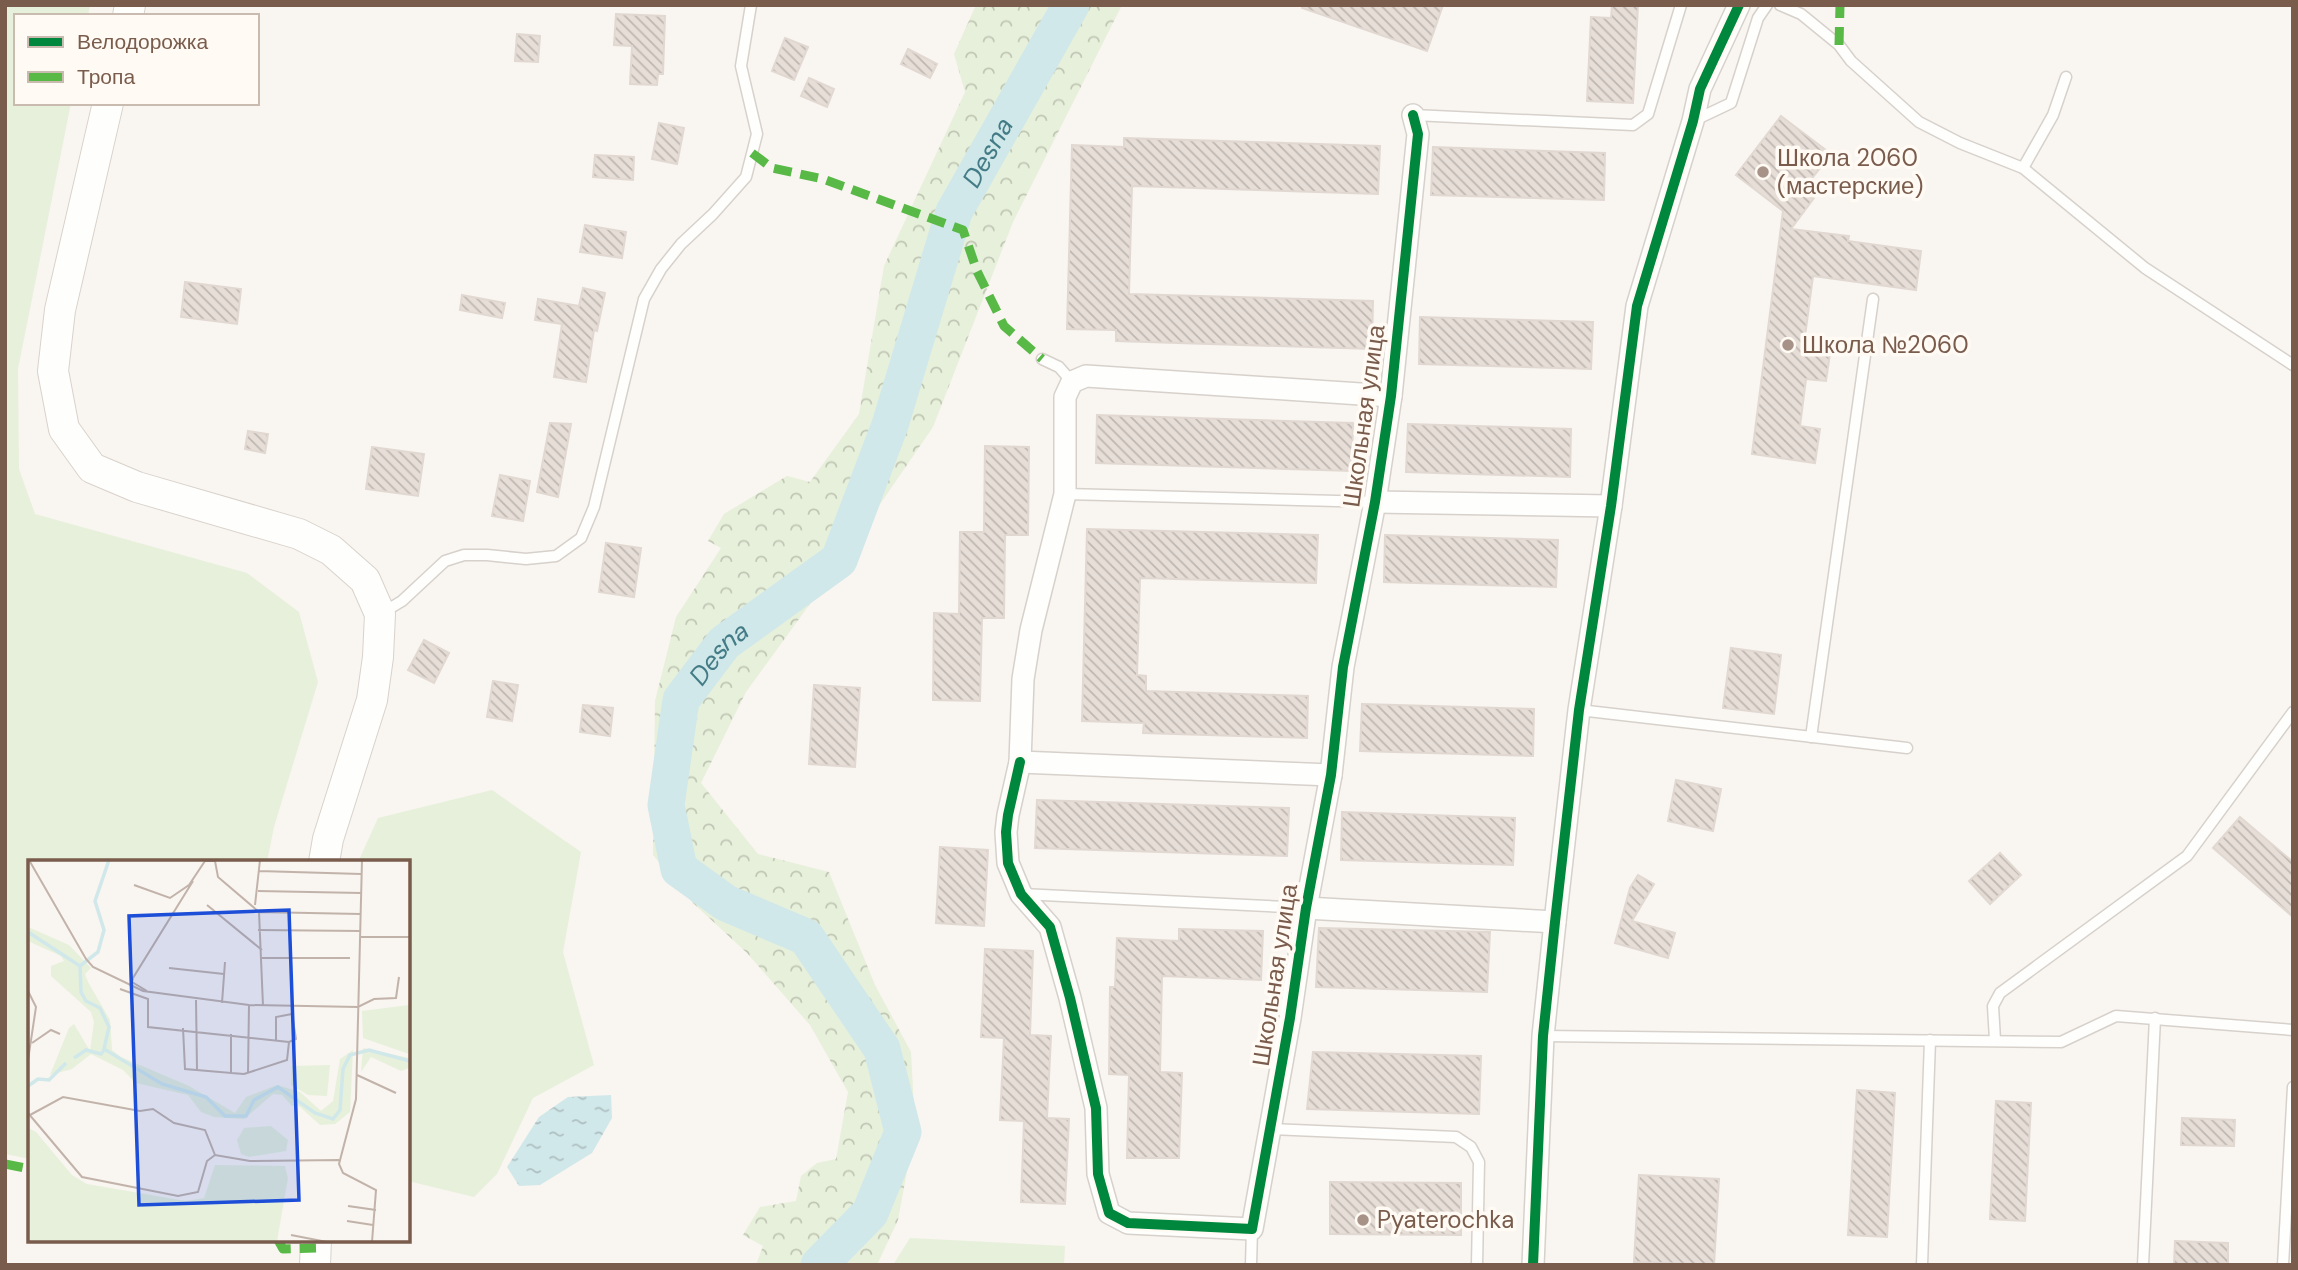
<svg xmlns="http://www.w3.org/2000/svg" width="2298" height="1270" viewBox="0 0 2298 1270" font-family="'DM Sans',sans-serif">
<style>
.green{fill:#e7f0db}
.forest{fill:url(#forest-crowns)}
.water{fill:url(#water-ripples)}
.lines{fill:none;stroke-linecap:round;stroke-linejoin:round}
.river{stroke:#d0e8ea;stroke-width:37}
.building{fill:url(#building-back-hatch);stroke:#e2d8d2;stroke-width:2}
.lane-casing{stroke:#d7d1cb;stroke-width:13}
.street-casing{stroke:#d7d1cb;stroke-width:24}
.secondary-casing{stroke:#d9d2cb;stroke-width:32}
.lane{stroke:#fefefd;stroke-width:10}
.street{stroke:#fefefd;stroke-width:21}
.secondary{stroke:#fefefd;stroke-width:30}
.quiet{stroke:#58b947;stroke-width:9;stroke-dasharray:18 9;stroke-linecap:butt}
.cycleway-casing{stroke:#fffaf3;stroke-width:15}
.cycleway{stroke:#00873e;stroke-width:10}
.poi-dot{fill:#a69286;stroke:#fffaf3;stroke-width:2.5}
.labels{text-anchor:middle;stroke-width:7;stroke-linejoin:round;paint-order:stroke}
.poi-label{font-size:24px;fill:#7a5c4d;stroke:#fffaf3;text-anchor:start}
.street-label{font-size:24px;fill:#7a5c4d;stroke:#fffaf3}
.water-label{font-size:26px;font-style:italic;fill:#437c86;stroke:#fffaf3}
.inset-river{fill:none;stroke:#d0e8ea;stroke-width:3.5}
.inset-road{fill:none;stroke:#c2b3aa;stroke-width:2}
.view{fill:#1d4ed8;fill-opacity:0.15;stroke:#1d4ed8;stroke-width:3.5}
.inset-edge{fill:none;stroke:#7a5c4d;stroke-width:3.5}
</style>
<defs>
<pattern id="forest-crowns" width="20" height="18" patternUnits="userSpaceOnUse" patternTransform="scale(1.75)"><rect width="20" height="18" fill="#e7f0db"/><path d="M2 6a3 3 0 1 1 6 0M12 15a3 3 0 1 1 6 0" fill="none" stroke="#c0c6b4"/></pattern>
<pattern id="water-ripples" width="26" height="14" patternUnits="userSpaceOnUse" patternTransform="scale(1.75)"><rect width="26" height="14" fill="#d0e8ea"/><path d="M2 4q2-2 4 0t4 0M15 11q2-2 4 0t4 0" fill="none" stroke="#aebfc0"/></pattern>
<pattern id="building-back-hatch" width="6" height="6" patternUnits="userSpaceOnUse" patternTransform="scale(1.75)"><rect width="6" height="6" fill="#e6ded7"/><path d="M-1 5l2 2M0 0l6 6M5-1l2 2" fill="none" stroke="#bfb7b1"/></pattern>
</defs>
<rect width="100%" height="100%" fill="#f9f5f0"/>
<!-- green -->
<g class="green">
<path d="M5 5H90L88 16H16V103H71L18 369 19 469 35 514 247 573 299 612 318 682 274 827 267 862H30V1159L5 1154Z"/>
<path d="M492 790 581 852 563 952 594 1065 533 1098 497 1174 474 1197 408 1181V862H358L378 818Z"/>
<path d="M910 1238 1065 1246 1064 1265H893Z"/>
</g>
<!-- forest -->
<path class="forest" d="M976 5H1122L1013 222 933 427 841 561 746 692 701 783 758 854 829 872 875 985 911 1052 915 1128 898 1220 877 1265H756L763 1246 743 1235 760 1207 796 1201 801 1176 817 1163 836 1159 848 1092 810 1025 747 953 693 903 653 855 655 701 676 617 721 548 708 541 724 514 787 476 810 482 859 414 884 266 965 92 954 54Z"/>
<!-- water -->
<path class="water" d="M611 1095 612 1118 592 1153 540 1185 519 1186 507 1167 539 1117 568 1097Z"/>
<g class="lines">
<!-- river -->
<path class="river" id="s1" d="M819 1265 870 1213 903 1132 882 1049 806 937 726 903 679 869 666 805 681 700 724 643 839 560 890 425 954 212 1071 5"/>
</g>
<!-- building -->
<g class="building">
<path d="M1303 5H1443L1427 51 1302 8Z"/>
<path d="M1612 5H1638L1633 103 1587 101 1591 17 1611 18Z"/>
<path d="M616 14 665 16 663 74H658L657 85 630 84 632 46 614 45Z"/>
<path d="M517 34 540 36 538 62 515 61Z"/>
<path d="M785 38 808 47 794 80 772 71Z"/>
<path d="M908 49 937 64 930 78 901 64Z"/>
<path d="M809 78 834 89 827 107 801 96Z"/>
<path d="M1781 116 1831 154 1803 190 1814 198 1791 229 1849 236 1848 241 1921 251 1916 290 1813 276 1804 344 1831 347 1826 381 1806 379 1800 426 1820 429 1815 463 1752 454 1783 211 1736 175Z"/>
<path d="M659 123 684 128 677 164 652 159Z"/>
<path d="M1124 138 1380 146 1378 194 1132 186 1129 294 1373 301 1372 349 1116 341V330L1067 329 1072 145 1124 147Z"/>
<path d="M1433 147 1605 153 1604 200 1431 195Z"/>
<path d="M595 155 634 157 633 180 593 177Z"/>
<path d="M585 225 626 232 622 258 580 252Z"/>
<path d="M185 282 241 289 237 324 181 317Z"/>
<path d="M583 288 605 293 597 331 594 330 586 382 554 377 562 324 535 320 538 299 579 306Z"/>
<path d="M462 295 505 303 502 318 460 310Z"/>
<path d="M1420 317 1593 322 1591 369 1419 364Z"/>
<path d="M1097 415 1353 423 1352 471 1096 463Z"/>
<path d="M550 423 571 424 558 497 537 492Z"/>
<path d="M1408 424 1571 429 1570 477 1406 472Z"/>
<path d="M248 431 268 434 265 453 245 449Z"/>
<path d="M985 446 1029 447 1028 535H1005L1004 618H982L980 701 933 700 934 613 959 614 960 532H984Z"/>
<path d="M372 447 424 454 418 496 366 489Z"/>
<path d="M500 475 530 481 523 521 492 516Z"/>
<path d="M1087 529 1318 535 1316 583 1140 578 1137 675 1146 676V691L1308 696 1307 738 1143 733 1144 723 1082 721Z"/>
<path d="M1385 535 1558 540 1556 587 1384 582Z"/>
<path d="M606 543 641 548 634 597 599 592Z"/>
<path d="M424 640 449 653 434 683 408 670Z"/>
<path d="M1731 648 1781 655 1774 714 1723 708Z"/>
<path d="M493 681 518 685 512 721 487 717Z"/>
<path d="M814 685 860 688 855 767 809 764Z"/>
<path d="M1362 704 1534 709 1533 756 1360 751Z"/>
<path d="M583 705 613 708 610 736 580 732Z"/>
<path d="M1676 780 1721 789 1713 831 1668 821Z"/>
<path d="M1037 800 1289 808 1287 856 1035 848Z"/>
<path d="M1342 812 1515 818 1513 865 1341 860Z"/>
<path d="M2240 817 2293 862V917L2213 848Z"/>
<path d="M940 847 988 850 984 926 936 923Z"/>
<path d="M2000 853 2021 875 1990 904 1969 881Z"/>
<path d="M1638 875 1654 884 1632 921 1675 933 1668 958 1615 943 1630 888Z"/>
<path d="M1319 928 1490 932 1487 992 1316 987Z"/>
<path d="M1179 929 1263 931 1261 980 1162 976 1160 1072 1182 1073 1179 1158H1127L1129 1075 1109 1074 1110 987H1115L1117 938 1179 941Z"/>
<path d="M985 949 1033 951 1030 1035 1051 1036 1047 1118 1069 1119 1065 1204 1021 1202 1024 1121 1000 1120 1004 1038 981 1037Z"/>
<path d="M1313 1052 1481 1056 1479 1114 1307 1109Z"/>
<path d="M1857 1090 1895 1093 1887 1237 1848 1235Z"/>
<path d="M1996 1101 2031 1103 2025 1221 1990 1219Z"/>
<path d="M2182 1118 2235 1120 2234 1146 2181 1145Z"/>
<path d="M1639 1175 1719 1179 1714 1265 1634 1262Z"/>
<path d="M1330 1182 1461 1183V1235L1330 1234Z"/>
<path d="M2175 1241 2228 1243V1265H2174Z"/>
</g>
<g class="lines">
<!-- lane casing -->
<g class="lane-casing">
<g id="lane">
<path d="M1780 5 1801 14 1839 45 1851 61 1919 122 1960 143 2023 168 2145 268 2293 365"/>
<path d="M1413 115 1633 125 1648 114 1681 5"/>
<path d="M1693 121 1731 103 1758 18 1767 5"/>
<path d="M2023 168 2053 115 2066 77"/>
<path d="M1042 359 1059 367 1072 382"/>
<path d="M1065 494 1375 502"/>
<path d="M382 613 402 601 445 561 464 555H487L526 559 556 556 581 538 594 507 644 299 661 269 681 244 713 214 746 177 757 134 741 66 751 5"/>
<path d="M1579 710 1907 748"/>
<path d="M1811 737 1873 299"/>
<path d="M1022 894 1306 908"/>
<path d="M1543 1036 2061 1042 2116 1016 2293 1030"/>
<path d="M1995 1040 1993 1006 2000 993 2187 856 2293 712"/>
<path d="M1271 1129 1456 1137 1471 1147 1479 1162 1477 1265"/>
<path d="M1251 1265 1252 1229"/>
<path d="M1922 1265 1930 1040"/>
<path d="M2143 1265 2155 1018"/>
<path d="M2283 1265 2293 1087"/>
</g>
</g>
<!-- street casing -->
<g class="street-casing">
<g id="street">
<path d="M1375 502 1611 506"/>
<path d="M1020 762 1008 815 1006 832 1008 863 1021 894 1050 927 1070 998 1096 1108 1098 1174 1109 1213 1128 1223 1252 1229 1290 1018 1306 908 1331 775 1343 667 1375 502 1391 396 1418 134 1413 115"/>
<path d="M1331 775 1020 762 1023 679 1031 630 1065 494V397L1072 382 1086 376 1391 396"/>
<path d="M1306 908 1555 922"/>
<path d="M1533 1265 1543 1036 1555 922 1579 710 1611 506 1637 306 1693 121 1700 89 1739 5"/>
</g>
</g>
<!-- secondary casing -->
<g class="secondary-casing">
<g id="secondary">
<path d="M128 16 130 5"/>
<path d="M108 103 60 310 53 371 64 429 92 468 137 487 299 534 331 550 365 580 380 614 378 657 372 700 328 839 324 862"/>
<path d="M315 1265 316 1240"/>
</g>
</g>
<!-- lane -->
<use href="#lane" class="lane"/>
<!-- street -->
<use href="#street" class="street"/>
<!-- secondary -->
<use href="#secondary" class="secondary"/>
<!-- quiet -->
<g class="quiet">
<path d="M1839 45 1840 5"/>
<path d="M752 153 772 168 823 179 963 230 977 271 1004 326 1042 359"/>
<path d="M5 1164 30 1169"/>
<path d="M278 1240 283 1249 316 1248"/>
</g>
<!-- cycleway casing -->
<g class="cycleway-casing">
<g id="cycleway">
<path d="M1020 762 1008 815 1006 832 1008 863 1021 894 1050 927 1070 998 1096 1108 1098 1174 1109 1213 1128 1223 1252 1229 1290 1018 1306 908 1331 775 1343 667 1375 502 1391 396 1418 134 1413 115"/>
<path d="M1533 1265 1543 1036 1555 922 1579 710 1611 506 1637 306 1693 121 1700 89 1739 5"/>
</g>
</g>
<!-- cycleway -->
<use href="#cycleway" class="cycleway"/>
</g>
<!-- markers -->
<g class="poi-dot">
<circle cx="1763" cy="172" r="7"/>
<circle cx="1788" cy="345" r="7"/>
<circle cx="1363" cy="1220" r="7"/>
</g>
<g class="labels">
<!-- poi labels -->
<g class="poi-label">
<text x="1777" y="166">Школа 2060<tspan x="1777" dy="28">(мастерские)</tspan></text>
<text x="1802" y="353">Школа №2060</text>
<text x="1377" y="1228">Pyaterochka</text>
</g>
<!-- street labels -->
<g class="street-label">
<text transform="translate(1364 416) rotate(-82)" y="8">Школьная улица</text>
<text transform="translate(1275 975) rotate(-81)" y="8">Школьная улица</text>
</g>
<!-- water labels -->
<g class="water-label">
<text dy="9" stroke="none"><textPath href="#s1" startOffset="1346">Desna</textPath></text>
<text dy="9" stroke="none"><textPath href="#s1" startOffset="758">Desna</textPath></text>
</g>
</g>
<!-- overview -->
<g transform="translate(28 860)">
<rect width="382" height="382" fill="#f9f5f0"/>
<path d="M381 145V194L335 178 334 151ZM302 205 299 236 280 235 263 225 264 206ZM243 266 260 280 258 291 221 297 213 294 209 280 216 268ZM0 268 8 272 44 315 59 324 158 341 176 338 187 305 257 306 260 318 249 381H0Z" fill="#e7f0db"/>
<path d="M0 67 41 85 63 108 57 114 60 122 82 160 84 190 93 197 161 226 207 253 218 237 249 225 272 232 293 251 305 241 312 199 325 190 322 252 307 264 292 265 271 246H264L254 235 245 234 216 259 186 257 173 252 160 235 108 223 95 210 63 194 44 209 22 215 41 168 46 164 62 191 66 162 63 152 23 116V106L36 101 33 96 0 81ZM335 188 381 198V208L373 211 343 197 333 212Z" fill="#e7f0db"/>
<path class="inset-river" d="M0 72 52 106 53 132 58 141 72 148 81 167 76 189 134 224 178 237 197 256H218L226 240 250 227 287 253 305 259 312 250 315 209 322 195 341 190 382 201M52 106 70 92 76 70 67 41 81 0M46 198 58 190 73 194 77 189M0 226 10 219 21 220 38 203"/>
<path class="inset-road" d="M1 0 58 99 65 107 115 131 221 145 330 147 346 139 368 138 371 117M334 0 328 239 311 304 315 313 348 330 344 382M231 11 333 14M106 25 142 38 161 25 177 1H187L190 17 231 52 235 146M230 31 333 33M179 45 234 90M227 45 232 0M231 52 332 54M230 70 332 71M332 77H382M234 98H322M141 108 196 114M92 129 120 139V167L261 182M0 131 8 147 0 200M119 131 104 122 105 118 165 21M168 140 169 209M194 143 197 102M155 168 157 209 203 213V174M248 180V157L264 154 268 179 261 182M4 183 23 170 32 174M203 213 216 214 259 200 261 182M220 213 221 145M329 215 368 233M0 253 54 317 150 336 170 332 179 301 187 295 222 301 311 300M2 255 35 237 112 251 125 249 146 263 177 270 187 295M320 346 348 350M319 361 345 365M263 375 299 382"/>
<path class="view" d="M261 50 271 340 111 345 101 56Z"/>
<rect width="382" height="382" class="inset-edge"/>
</g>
<!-- border -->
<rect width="2298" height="1270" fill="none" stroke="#7a5c4d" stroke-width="14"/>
<!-- legend -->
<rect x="14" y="14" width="245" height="91" fill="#fffaf3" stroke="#cabbb1" stroke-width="2"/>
<rect x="28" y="37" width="35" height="10" fill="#00873e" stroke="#cabbb1" stroke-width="2"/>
<text x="77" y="49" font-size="21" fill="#7a5c4d">Велодорожка</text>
<rect x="28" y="72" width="35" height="10" fill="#58b947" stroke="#cabbb1" stroke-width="2"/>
<text x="77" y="84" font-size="21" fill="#7a5c4d">Тропа</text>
</svg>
